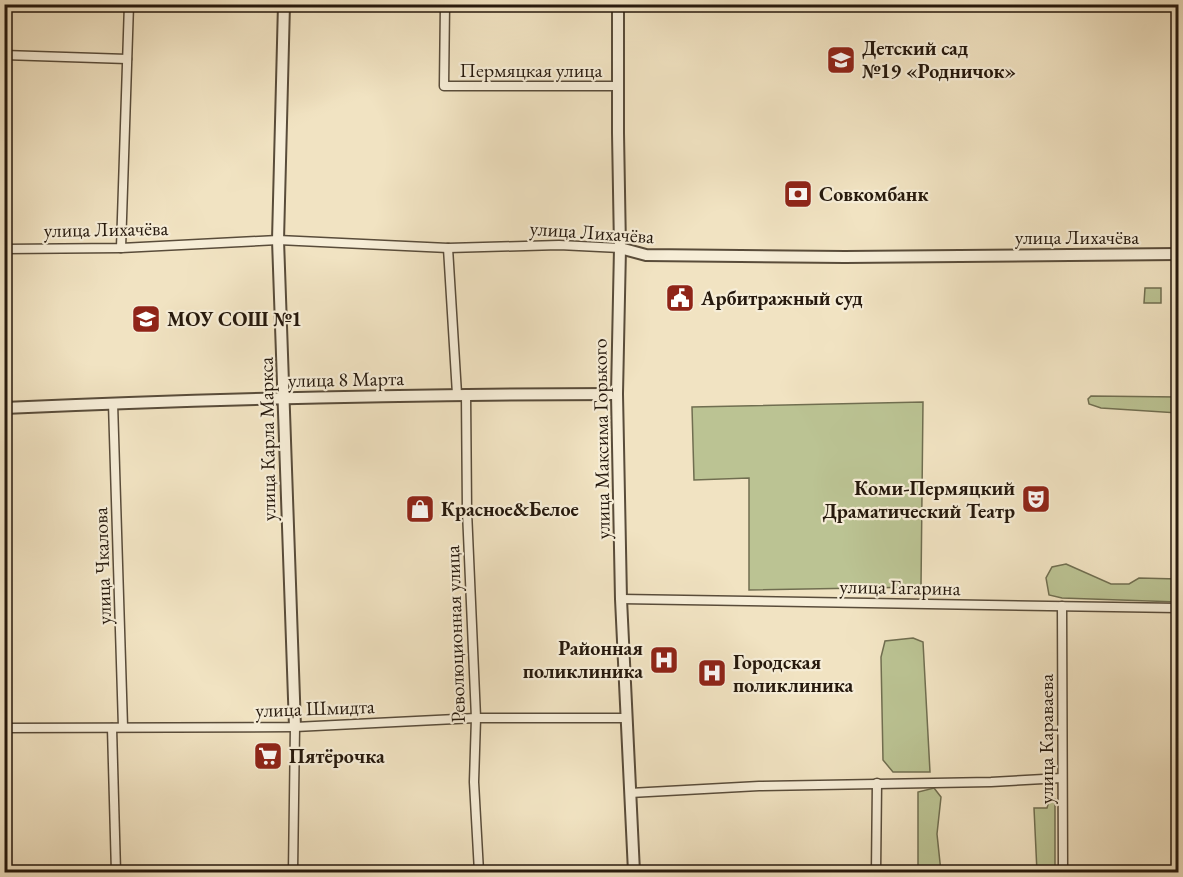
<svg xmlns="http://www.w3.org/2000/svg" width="1183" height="877" viewBox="0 0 1183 877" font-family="'EB Garamond',serif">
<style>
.green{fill:#bbc393;stroke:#706e50;stroke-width:1.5}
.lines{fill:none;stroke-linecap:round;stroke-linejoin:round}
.minor-casing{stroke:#594c3a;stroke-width:11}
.tertiary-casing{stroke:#594c3a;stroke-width:14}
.minor{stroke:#f6edd7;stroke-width:8}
.tertiary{stroke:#f6edd7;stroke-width:10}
.labels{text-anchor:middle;stroke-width:4.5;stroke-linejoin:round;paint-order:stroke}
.poi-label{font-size:20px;font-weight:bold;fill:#26190d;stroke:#f6edd7;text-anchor:start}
.street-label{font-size:20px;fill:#26190d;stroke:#f6edd7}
</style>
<rect width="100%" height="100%" fill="#f1e3c2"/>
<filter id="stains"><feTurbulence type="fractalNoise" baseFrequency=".00333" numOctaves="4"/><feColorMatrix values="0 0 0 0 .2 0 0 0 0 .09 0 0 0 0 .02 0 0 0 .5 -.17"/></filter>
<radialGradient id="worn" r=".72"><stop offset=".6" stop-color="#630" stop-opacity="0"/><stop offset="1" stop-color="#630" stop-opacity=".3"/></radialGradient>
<!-- green -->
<g class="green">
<path d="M1145 288H1161V303H1144Z"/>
<path d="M1091 396 1178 397V413L1101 408 1089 404 1088 399Z"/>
<path d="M923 402 921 587 749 590V478L694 480 692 407Z"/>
<path d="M1066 564 1111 584H1129L1139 578 1178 579V602L1062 598 1049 595 1046 578 1052 567Z"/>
<path d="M913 638 923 642 930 772H893L883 760 881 657 885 641Z"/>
<path d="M934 788 941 797 937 834 941 872H918V792Z"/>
<path d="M1053 799H1055V872H1037L1034 808H1047L1049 801Z"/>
</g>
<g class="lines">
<!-- minor casing -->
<g class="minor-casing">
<g id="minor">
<path d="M445 4 444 86H618"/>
<path d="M4 55 127 59"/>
<path d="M121 248 129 4"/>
<path d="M448 248 457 394"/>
<path d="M4 249 121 248 278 240 448 248 559 245 620 248"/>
<path d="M466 394 467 511 476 718 474 782 479 872"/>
<path d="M113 403 123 727"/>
<path d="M621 599 1178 608"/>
<path d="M1062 606 1063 872"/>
<path d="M4 728 295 727 476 718H626"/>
<path d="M112 728 116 872"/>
<path d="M630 793 759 786 991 782 1062 778"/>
<path d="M293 872 295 727"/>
<path d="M876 872 877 783"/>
</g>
</g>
<!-- tertiary casing -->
<g class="tertiary-casing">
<g id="tertiary">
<path d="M284 4 278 240 295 727"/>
<path d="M618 4V133L620 248 617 394 621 599 634 872"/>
<path d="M620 248 646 255 845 257 1178 254"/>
<path d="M4 408C209 399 413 394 617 394"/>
</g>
</g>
<!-- minor -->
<use href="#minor" class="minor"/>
<!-- tertiary -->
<use href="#tertiary" class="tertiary"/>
</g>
<!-- icons -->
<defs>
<g id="school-square" transform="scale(1.5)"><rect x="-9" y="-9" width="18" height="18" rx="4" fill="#8f2418" stroke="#f6edd7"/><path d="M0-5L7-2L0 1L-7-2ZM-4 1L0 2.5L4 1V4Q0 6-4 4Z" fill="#fff"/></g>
<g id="bank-square" transform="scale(1.5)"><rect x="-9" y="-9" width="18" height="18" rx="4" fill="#8f2418" stroke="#f6edd7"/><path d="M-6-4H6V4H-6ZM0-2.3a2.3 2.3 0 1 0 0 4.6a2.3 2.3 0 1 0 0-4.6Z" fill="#fff"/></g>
<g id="civic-square" transform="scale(1.5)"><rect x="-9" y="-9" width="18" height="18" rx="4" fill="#8f2418" stroke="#f6edd7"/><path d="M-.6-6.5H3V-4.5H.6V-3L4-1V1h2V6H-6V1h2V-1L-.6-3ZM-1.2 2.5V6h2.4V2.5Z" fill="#fff"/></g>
<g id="theatre-square" transform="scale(1.5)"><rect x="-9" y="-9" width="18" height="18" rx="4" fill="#8f2418" stroke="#f6edd7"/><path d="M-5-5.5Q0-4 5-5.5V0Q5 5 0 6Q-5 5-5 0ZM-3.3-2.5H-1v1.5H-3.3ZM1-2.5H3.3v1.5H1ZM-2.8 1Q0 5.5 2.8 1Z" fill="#fff"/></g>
<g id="shop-square" transform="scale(1.5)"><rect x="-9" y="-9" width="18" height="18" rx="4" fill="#8f2418" stroke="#f6edd7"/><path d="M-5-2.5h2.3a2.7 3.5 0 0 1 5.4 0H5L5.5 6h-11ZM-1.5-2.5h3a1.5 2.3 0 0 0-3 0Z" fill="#fff"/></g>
<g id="hospital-square" transform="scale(1.5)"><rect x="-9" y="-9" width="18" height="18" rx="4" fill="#8f2418" stroke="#f6edd7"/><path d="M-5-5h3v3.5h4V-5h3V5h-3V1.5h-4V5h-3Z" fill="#fff"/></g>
<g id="supermarket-square" transform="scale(1.5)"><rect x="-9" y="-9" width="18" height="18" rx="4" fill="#8f2418" stroke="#f6edd7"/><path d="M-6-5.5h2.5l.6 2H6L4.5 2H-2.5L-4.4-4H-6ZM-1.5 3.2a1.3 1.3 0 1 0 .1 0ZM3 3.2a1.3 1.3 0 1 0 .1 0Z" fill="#fff"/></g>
</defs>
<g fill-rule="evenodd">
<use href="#school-square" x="841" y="60"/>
<use href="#bank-square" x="798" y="194"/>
<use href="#civic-square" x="680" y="298"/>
<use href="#school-square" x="146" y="319"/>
<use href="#theatre-square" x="1036" y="499"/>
<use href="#shop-square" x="420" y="509"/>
<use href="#hospital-square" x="664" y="660"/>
<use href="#hospital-square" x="712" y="673"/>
<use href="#supermarket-square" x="268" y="756"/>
</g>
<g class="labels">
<!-- poi labels -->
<g class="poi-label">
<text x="862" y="55">Детский сад<tspan x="862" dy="23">№19 «Родничок»</tspan></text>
<text x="819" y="201">Совкомбанк</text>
<text x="701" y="305">Арбитражный суд</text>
<text x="167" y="326">МОУ СОШ №1</text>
<text x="1015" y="495" text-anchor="end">Коми-Пермяцкий<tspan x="1015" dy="23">Драматический Театр</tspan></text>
<text x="441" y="516">Красное&amp;Белое</text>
<text x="643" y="655" text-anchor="end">Районная<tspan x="643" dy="23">поликлиника</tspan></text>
<text x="733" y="669">Городская<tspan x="733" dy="23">поликлиника</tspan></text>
<text x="289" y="763">Пятёрочка</text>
</g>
<!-- street labels -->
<g class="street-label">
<text x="531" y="77">Пермяцкая улица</text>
<text transform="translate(106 229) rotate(-1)" y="7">улица Лихачёва</text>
<text transform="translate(592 232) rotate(4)" y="7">улица Лихачёва</text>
<text x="1077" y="244">улица Лихачёва</text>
<text transform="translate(346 379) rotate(-1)" y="7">улица 8 Марта</text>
<text transform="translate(267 439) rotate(-91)" y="7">улица Карла Маркса</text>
<text transform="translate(601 439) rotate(-91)" y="7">улица Максима Горького</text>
<text transform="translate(102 566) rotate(-92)" y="7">улица Чкалова</text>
<text transform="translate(900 587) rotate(1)" y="7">улица Гагарина</text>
<text transform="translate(455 634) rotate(-92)" y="7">Революционная улица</text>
<text transform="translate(315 708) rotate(-2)" y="7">улица Шмидта</text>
<text transform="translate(1046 739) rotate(-90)" y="7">улица Караваева</text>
</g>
</g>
<!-- margin -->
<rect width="1183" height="877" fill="none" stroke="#f1e3c2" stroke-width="24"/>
<rect x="6" y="6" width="1171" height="865" fill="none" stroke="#26190d" stroke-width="3"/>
<rect x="12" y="12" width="1159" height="853" fill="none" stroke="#26190d" stroke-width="1.5"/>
<rect width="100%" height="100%" filter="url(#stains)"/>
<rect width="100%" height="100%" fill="url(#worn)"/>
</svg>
